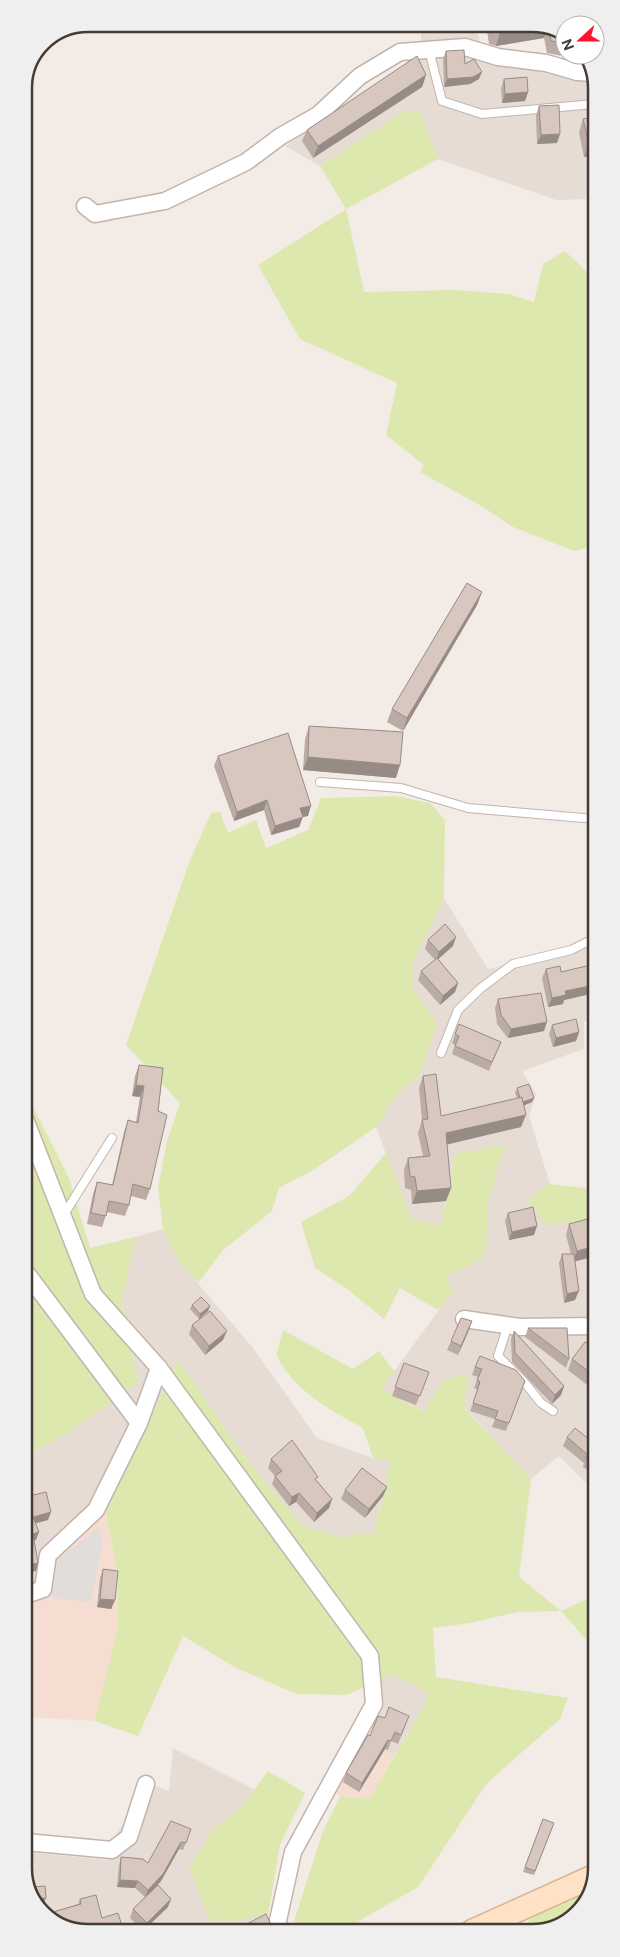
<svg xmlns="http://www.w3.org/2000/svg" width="620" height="1957" viewBox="0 0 620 1957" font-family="'Public Sans',sans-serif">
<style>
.residential{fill:#e7dcd4}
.commercial{fill:#f6ddd1}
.green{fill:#dde8af}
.parking{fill:#e1dddb}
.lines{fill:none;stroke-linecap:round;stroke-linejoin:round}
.service-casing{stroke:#c2b4ac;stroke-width:10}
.minor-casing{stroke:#c2b4ac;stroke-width:19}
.secondary-casing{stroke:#d7b598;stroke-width:25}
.service{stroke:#fff;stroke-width:8}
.minor{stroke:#fff;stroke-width:16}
.secondary{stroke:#ffe2c5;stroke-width:22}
.wall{fill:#baaba4}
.shaded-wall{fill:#978b86}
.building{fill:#d8c7bf;stroke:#978b86}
.rim{fill:none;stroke:#463b35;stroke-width:2.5}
</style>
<rect width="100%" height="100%" fill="#f3ece6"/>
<!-- residential -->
<g class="residential">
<path d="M421 24H475L481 45 589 63 594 72V199L556 200 438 159 418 111 393 118 320 166 285 146 421 58Z"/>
<path d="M444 898 488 969 595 944V1016L584 1022V1049L522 1071 536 1094 529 1116 550 1184 528 1199 585 1221 595 1217 596 1493 559 1456 531 1479 464 1407 443 1381 425 1412 381 1389 453 1291 445 1278 487 1238V1208L504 1145 455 1154 441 1226 410 1218 376 1127 397 1094 420 1076 437 1024 414 991 413 962Z"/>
<path d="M163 1229 178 1260 253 1348 317 1438 373 1458 391 1461 374 1533 356 1534 344 1538 302 1526 250 1464 178 1360 106 1513 53 1554 49 1589 26 1598 25 1457 69 1432 138 1382 122 1303 135 1237Z"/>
<path d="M393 1674 429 1693 423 1708 394 1756 361 1740 379 1680Z"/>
<path d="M173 1748 254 1789 237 1812 212 1829 211 1921 268 1915 271 1932 84 1933 46 1917 26 1885V1852L107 1860 111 1842 129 1816 138 1780 169 1791Z"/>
</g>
<!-- commercial -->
<g class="commercial">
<path d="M106 1513 117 1569 118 1627 95 1721 26 1717V1598L49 1589 53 1554Z"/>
<path d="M361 1740 394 1756 369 1799 340 1797 334 1790Z"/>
</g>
<!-- green -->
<g class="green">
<path d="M419 110 438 159 346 209 364 292 456 290 509 294 534 302 543 264 565 251 592 277 594 273 595 546 574 551 513 527 483 507 420 472 424 465 386 435 397 383 300 339 258 265 346 209 320 166 401 113Z"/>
<path d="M395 796 430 803 445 820 444 898 413 962 414 991 437 1024 420 1076 397 1094 376 1127 315 1169 279 1188 272 1211 223 1250 198 1283 178 1260 163 1229 158 1187 167 1141 180 1103 126 1045 190 860 211 813 220 812 228 833 256 820 266 848 308 830 321 798Z"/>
<path d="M25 1091 69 1178 90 1248 135 1237 122 1303 138 1382 69 1432 25 1457Z"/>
<path d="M504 1145 487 1208V1238L484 1257 445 1278 454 1291 438 1310 400 1288 384 1319 347 1289 315 1268 301 1222 349 1196 386 1153 410 1217 441 1226 455 1154Z"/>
<path d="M550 1184 592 1189 595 1186V1217L585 1221 546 1225 527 1200Z"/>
<path d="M283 1330 353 1369 379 1351 394 1371 381 1389 424 1412 443 1381 468 1373 464 1408 531 1479 519 1577 561 1611 596 1595V1664L589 1643 561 1611 518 1612 470 1623 433 1628 436 1677 568 1698 560 1719 487 1783 418 1887 340 1932 313 1930 294 1921 323 1831 340 1797 369 1799 423 1708 429 1693 393 1674 347 1695 297 1694 236 1668 183 1636 138 1736 95 1721 118 1627 117 1569 106 1513 178 1360 250 1464 302 1526 344 1538 356 1534 374 1533 391 1461 373 1458 363 1428C328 1409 295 1391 276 1355Z"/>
<path d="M268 1771 305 1793 280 1845 268 1915 234 1921H211L189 1869 213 1829 237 1812Z"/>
<path d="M589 1890 583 1908 548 1931H528L529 1917Z"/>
</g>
<!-- parking -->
<path class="parking" d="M98 1528 103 1542 91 1602 51 1598 58 1559Z"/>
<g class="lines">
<!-- service casing -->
<g class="service-casing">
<g id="service">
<path d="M429 50 442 101 482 114 594 104"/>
<path d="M320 782 401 788 468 808 595 819"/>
<path d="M441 1053 458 1010 481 988 513 964 571 950 595 938"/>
<path d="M63 1216 112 1138"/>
<path d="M508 1325 498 1356 525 1383 541 1403 553 1411"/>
</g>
</g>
<!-- minor casing -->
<g class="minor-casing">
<g id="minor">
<path d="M85 206 95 214 165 201 246 162 281 136 318 115 360 76 400 52 465 47 498 57 546 63 577 72 594 73"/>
<path d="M25 1119 93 1294 159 1368 370 1656 374 1704 293 1852 277 1925 281 1932"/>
<path d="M25 1271 139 1423"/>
<path d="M464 1319 519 1327 596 1326"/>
<path d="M26 1595 43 1589 48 1555 96 1510 139 1423 159 1368"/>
<path d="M26 1842 112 1850 129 1837 146 1784"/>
</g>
</g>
<!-- secondary casing -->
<g class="secondary-casing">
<path id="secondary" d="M472 1931 594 1876"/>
</g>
<!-- service -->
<use href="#service" class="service"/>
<!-- minor -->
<use href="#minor" class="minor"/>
<!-- secondary -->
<use href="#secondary" class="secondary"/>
</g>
<!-- wall -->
<g class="wall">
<path d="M486 24H536L565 36V55H584L588 63 583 62V60L547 53 544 38 496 46 489 44Z"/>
<path d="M446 51 465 64 479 79 470 84 444 87 443 59Z"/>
<path d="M426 75 422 87 313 158 302 141 307 130Z"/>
<path d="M504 79 528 92 525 101 502 103 501 88Z"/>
<path d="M539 106 557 143 537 144 536 115Z"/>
<path d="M583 119 594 155 584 157 579 132Z"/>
<path d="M482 592 477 605 403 731 387 722 392 709Z"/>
<path d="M309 726 396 778 303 770 305 739Z"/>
<path d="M218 756 308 816 302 817 299 827 271 835 264 810 234 821 214 766Z"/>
<path d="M428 940 453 946 438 959 458 983 455 992 440 1005 418 980 421 971 435 960 425 949Z"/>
<path d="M595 964V993L564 1000 563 1004 548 1007 542 978 546 969 561 972Z"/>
<path d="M498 999 544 1031 508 1038 497 1024 495 1008Z"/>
<path d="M552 1025 579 1032 576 1041 553 1047 549 1034Z"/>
<path d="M455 1034 501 1042 489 1071 452 1054 455 1045 452 1043Z"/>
<path d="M139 1065 163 1068 150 1189 146 1200 131 1196 129 1205 125 1216 107 1212 102 1227 87 1224 93 1194 97 1182 112 1185 124 1132 128 1120 136 1122 140 1097 132 1096 135 1076Z"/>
<path d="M423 1076 441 1116 517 1098 515 1093 517 1088 534 1098 532 1102 524 1105 521 1127 447 1144 451 1188 446 1201 412 1204 411 1190 405 1188 404 1170 408 1158 423 1156 418 1133 422 1120 419 1088Z"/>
<path d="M508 1213 534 1235 509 1240 505 1221Z"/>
<path d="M595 1217 596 1256 575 1261V1300L564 1303 559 1263 562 1254H571L566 1235 569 1224Z"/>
<path d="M192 1305 210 1306 208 1311 199 1319 190 1309Z"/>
<path d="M472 1321 458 1355 447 1350 451 1341Z"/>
<path d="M192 1325 223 1340 205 1355 189 1334Z"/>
<path d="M528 1328 569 1359 566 1368 525 1337Z"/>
<path d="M514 1331 564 1386 561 1395 552 1404 512 1362 511 1339Z"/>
<path d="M596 1350V1392L568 1370 572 1359Z"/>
<path d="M404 1363 429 1372 416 1405 392 1396Z"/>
<path d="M475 1367 525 1381 506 1431 492 1427 495 1419 470 1411 478 1390 474 1388 478 1377 472 1375Z"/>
<path d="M567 1437 595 1444 596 1443V1481L591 1478 592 1473 583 1467 584 1463 563 1446Z"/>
<path d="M271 1459 317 1481 332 1499 329 1508 314 1522 296 1502 289 1506 272 1484 275 1476 268 1468Z"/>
<path d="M387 1487 383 1496 365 1518 341 1499 345 1490Z"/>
<path d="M103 1569 115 1600 111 1609 97 1607 100 1578Z"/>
<path d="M385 1718 406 1724 398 1744 391 1741 388 1750 385 1749 359 1792 343 1782 346 1773Z"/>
<path d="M543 1819 554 1823 534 1875 523 1872Z"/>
<path d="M191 1829 183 1850 179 1849 161 1881 147 1896 168 1907 143 1931 130 1918 133 1909 145 1897 135 1888 117 1887 119 1865 121 1857 148 1863Z"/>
<path d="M80 1899 102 1918 124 1932 123 1933H84L50 1919 53 1912 78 1904Z"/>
</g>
<!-- shaded-wall -->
<g class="shaded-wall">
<path d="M543 26 547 28 544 38 496 46 500 33Z"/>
<path d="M585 56 588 63 583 62Z"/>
<path d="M482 72 479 79 470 84 444 87 447 79Z"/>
<path d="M426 75 422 87 313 158 318 146Z"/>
<path d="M528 92 525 101 502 103 505 94Z"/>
<path d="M560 134 557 143 537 144 541 135Z"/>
<path d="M594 143V155L584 157 589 144Z"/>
<path d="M482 592 477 605 403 731 407 718Z"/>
<path d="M308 757 400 765 396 778 303 770Z"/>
<path d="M267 800 264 810 234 821 237 812Z"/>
<path d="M311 806 308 816 296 818 300 808Z"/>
<path d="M303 817 299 827 271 835 275 826Z"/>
<path d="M456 937 453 946 436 961 439 952Z"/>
<path d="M458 983 455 992 440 1005 443 996Z"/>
<path d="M595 985V993L564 1000 563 1004 548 1007 552 998 565 991Z"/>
<path d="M547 1022 544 1031 508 1038 511 1029Z"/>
<path d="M579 1032 576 1041 553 1047 556 1038Z"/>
<path d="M136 1085 144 1086 140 1097 132 1096Z"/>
<path d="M534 1098 532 1102 520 1107 521 1102Z"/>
<path d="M526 1115 521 1127 441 1146 446 1133Z"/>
<path d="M451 1188 446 1201 412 1204 417 1191Z"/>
<path d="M537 1226 534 1235 509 1240 512 1232Z"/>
<path d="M596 1246V1256L573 1262 577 1251Z"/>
<path d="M579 1291 575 1300 564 1303 567 1294Z"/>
<path d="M210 1306 208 1311 199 1319 200 1314Z"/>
<path d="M472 1321 469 1330 458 1355 461 1346Z"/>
<path d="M227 1331 223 1340 205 1355 209 1346Z"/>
<path d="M564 1386 561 1395 552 1404 555 1395Z"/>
<path d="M387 1487 383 1496 365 1518 369 1509Z"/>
<path d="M299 1493 296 1502 289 1506 292 1497Z"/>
<path d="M332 1499 329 1508 314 1522 317 1513Z"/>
<path d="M51 1512 48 1520 30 1525 33 1517Z"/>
<path d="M39 1532 36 1540 30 1542 33 1534Z"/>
<path d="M38 1563 36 1571 30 1572 26 1576V1570L33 1564Z"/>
<path d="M100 1599 115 1600 111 1609 97 1607Z"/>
<path d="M388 1740 385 1749 359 1792 362 1783Z"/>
<path d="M181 1842 179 1849 161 1881 145 1898 148 1890Z"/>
<path d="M120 1880 138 1881 135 1888 117 1887Z"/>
<path d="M46 1898 42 1907H40L34 1899Z"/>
<path d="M171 1899 168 1907 143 1931 147 1923Z"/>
</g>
<!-- building -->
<g class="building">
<path d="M493 24H536L543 26 500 33 494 31Z"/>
<path d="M549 29 565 36V43L551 41Z"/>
<path d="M464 50 465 64 474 59 482 72 473 77 447 79 446 51Z"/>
<path d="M417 56 426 75 318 146 307 130Z"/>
<path d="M527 77 528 92 505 94 504 79Z"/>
<path d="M559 105 560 134 541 135 539 106Z"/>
<path d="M594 117V143L589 144 583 119Z"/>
<path d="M467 583 482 592 407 718 392 709Z"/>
<path d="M309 726 403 732 400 765 308 757Z"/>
<path d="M288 733 311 806 300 808 303 817 275 826 267 800 237 812 218 756Z"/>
<path d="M445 924 456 937 439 952 428 940Z"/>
<path d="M437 958 458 983 443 996 421 971Z"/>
<path d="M595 964V985L565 991 566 995 552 998 546 969 560 966 561 972Z"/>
<path d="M541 993 547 1022 511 1029 501 1015 498 999Z"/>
<path d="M576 1019 579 1032 556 1038 552 1025Z"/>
<path d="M459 1024 501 1042 492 1062 455 1046 459 1036 455 1034Z"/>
<path d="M139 1065 163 1068 158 1111 167 1115 150 1189 133 1184 129 1205 109 1201 106 1216 91 1213 97 1182 113 1185 128 1120 138 1123 144 1086 136 1085Z"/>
<path d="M436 1074 441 1116 522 1097 526 1115 446 1133 451 1188 417 1191 415 1177 410 1176 408 1158 430 1156 422 1120 428 1119 423 1076Z"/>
<path d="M529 1084 534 1098 523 1102 522 1097 520 1098 517 1088Z"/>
<path d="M533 1207 537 1226 512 1232 508 1213Z"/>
<path d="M595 1217 596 1246 577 1251 569 1224Z"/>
<path d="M562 1254H574L579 1291 567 1294Z"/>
<path d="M201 1297 210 1306 200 1314 192 1305Z"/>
<path d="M210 1311 227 1331 209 1346 192 1325Z"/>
<path d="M461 1318 472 1321 461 1346 451 1341Z"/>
<path d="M528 1328H567L569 1359Z"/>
<path d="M514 1331 564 1386 555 1395 515 1353Z"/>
<path d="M585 1342 596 1350V1377L572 1359Z"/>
<path d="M480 1356 516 1370 525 1381 509 1423 495 1419 498 1411 473 1403 480 1382 477 1380 482 1369 475 1367Z"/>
<path d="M404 1363 429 1372 420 1396 395 1387Z"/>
<path d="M575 1428 595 1444 596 1443V1465L586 1459 588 1455 567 1437Z"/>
<path d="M292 1440 318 1477 315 1479 332 1499 317 1513 299 1493 292 1497 275 1476 282 1471 271 1459Z"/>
<path d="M362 1468 387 1487 369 1509 345 1490Z"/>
<path d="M46 1492 51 1512 33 1517 39 1532 33 1534 38 1563 33 1564 26 1570 25 1497Z"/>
<path d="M103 1569 118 1571 115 1600 100 1599Z"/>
<path d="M26 1602H29L28 1650H26Z"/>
<path d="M389 1707 409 1716 401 1735 395 1732 391 1741 388 1740 362 1783 346 1773 368 1735 370 1736 378 1716 385 1718Z"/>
<path d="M543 1819 554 1823 535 1871 525 1867Z"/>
<path d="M171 1821 191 1829 186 1843 181 1842 163 1874 148 1890 138 1881 120 1880 121 1857 143 1859 148 1863Z"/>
<path d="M31 1879 32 1887 45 1886 46 1898 34 1899 26 1885V1880Z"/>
<path d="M158 1885 171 1899 147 1923 133 1909Z"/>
<path d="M96 1895 102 1918 118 1913 124 1932 119 1933H84L56 1922 53 1912 81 1904 80 1899Z"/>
<path d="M266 1914 273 1929 267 1932H236L235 1930Z"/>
</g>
<!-- crop -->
<path d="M0 0H620V1957H0ZM88 32H532A56 56 0 0 1 588 88V1868A56 56 0 0 1 532 1924H88A56 56 0 0 1 32 1868V88A56 56 0 0 1 88 32Z" fill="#f0efef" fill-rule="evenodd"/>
<path class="rim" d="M88 32H532A56 56 0 0 1 588 88V1868A56 56 0 0 1 532 1924H88A56 56 0 0 1 32 1868V88A56 56 0 0 1 88 32Z"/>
<!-- north arrow -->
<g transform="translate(580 40) rotate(249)"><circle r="24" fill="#ffffff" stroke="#b5b1ae"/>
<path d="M0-4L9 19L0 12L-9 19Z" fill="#fc152e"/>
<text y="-8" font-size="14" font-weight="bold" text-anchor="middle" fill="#463b35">N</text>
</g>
</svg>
